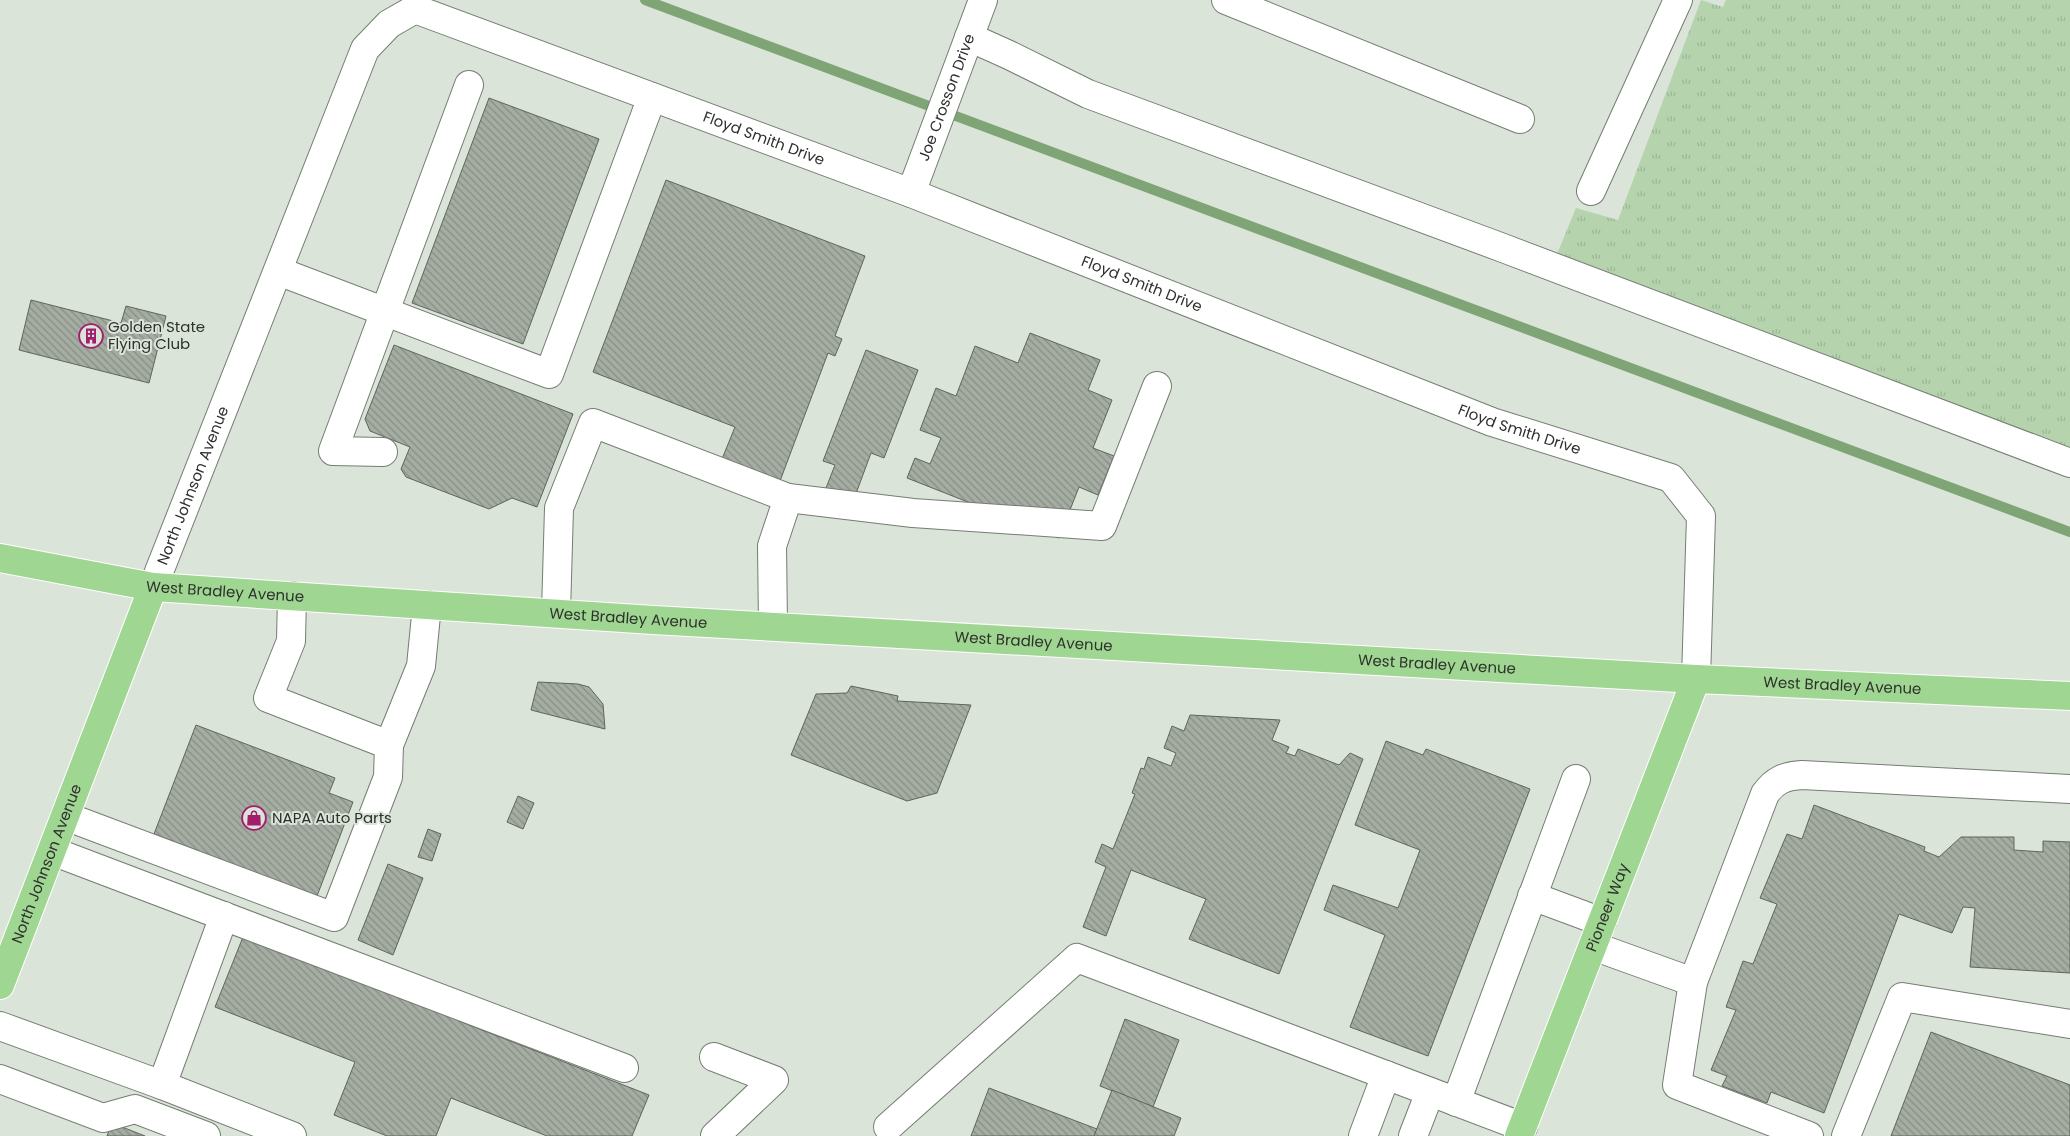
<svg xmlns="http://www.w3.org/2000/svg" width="2070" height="1136" viewBox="0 0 2070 1136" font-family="Poppins,sans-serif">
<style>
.grass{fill:url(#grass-tufts)}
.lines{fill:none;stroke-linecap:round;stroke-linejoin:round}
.stream{stroke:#7fa476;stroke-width:10}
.building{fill:url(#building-back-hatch);stroke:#5e665c}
.minor-casing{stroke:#757d73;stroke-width:30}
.major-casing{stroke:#fff;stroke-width:30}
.minor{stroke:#fff;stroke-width:28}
.major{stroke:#9fd691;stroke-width:28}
.labels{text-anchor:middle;stroke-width:4;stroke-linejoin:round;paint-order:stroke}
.street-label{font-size:15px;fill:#2e312d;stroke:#dae4d8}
.poi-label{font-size:15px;fill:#2e312d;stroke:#dae4d8;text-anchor:start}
</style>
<defs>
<pattern id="grass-tufts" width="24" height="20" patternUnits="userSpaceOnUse" patternTransform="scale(1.25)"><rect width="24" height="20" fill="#b5d4ae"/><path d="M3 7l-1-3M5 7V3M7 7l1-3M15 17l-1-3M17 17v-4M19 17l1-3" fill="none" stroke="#9cb696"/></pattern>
<pattern id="building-back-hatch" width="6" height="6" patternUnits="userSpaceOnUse" patternTransform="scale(1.25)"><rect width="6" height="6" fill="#a5ada3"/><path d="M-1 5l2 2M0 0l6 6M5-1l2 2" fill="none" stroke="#878d85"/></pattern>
</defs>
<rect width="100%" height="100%" fill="#dae4d8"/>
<!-- grass -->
<path class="grass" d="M1701 0 1723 7 1726 0H2070V451L1557 254 1576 208 1618 220Z"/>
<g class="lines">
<!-- stream -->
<path class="stream" d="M645 0 2070 532"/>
</g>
<!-- building -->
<g class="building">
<path d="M489 98 599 139 523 344 412 303Z"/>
<path d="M666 180 865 256 835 336 842 339 835 356 828 353 780 481 722 459 735 427 593 372Z"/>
<path d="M31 300 121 323 126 306 166 316 149 383 19 350Z"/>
<path d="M1030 333 1100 360 1088 390 1112 400 1093 448 1114 456 1098 495 1079 487 1059 538 907 478 915 458 930 464 941 438 920 430 936 388 956 396 975 346 1018 363Z"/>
<path d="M394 345 573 414 537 507 512 498 489 509 406 477 401 469 410 447 370 431 365 419Z"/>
<path d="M866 350 918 370 884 458 871 453 854 499 826 488 835 465 823 461Z"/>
<path d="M538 682 578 684 589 687 603 704 605 729 531 710Z"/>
<path d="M851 686 898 696 897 701 971 705 937 793 907 801 791 755 816 694 847 693Z"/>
<path d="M1190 715 1280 720 1272 740 1289 747 1286 753 1295 756 1298 749 1339 765 1350 753 1363 759 1279 974 1189 939 1206 899 1131 870 1106 936 1083 927 1106 867 1095 862 1102 844 1113 849 1135 794 1132 793 1141 768 1144 769 1148 757 1171 766 1176 753 1164 748 1172 726 1184 731Z"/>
<path d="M196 725 335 778 329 793 353 802 317 896 154 834Z"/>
<path d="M1386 741 1423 755 1426 749 1530 789 1428 1056 1350 1027 1385 935 1324 910 1333 885 1398 908 1420 850 1355 825Z"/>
<path d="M518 796 534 803 523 829 507 822Z"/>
<path d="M1814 805 1925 847 1924 851 1939 857 1961 837H2014V850L2043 852V841L2070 842V973L1970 967 1975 908 1963 907 1952 933 1899 914 1824 1113 1771 1092 1767 1103 1722 1086 1727 1076 1711 1070 1736 1010 1726 1007 1743 961 1753 964 1777 904 1760 898 1787 834 1802 839Z"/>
<path d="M428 829 441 834 432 861 418 857Z"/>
<path d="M388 864 423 878 393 955 358 940Z"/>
<path d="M243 937 405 1000 406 997 460 1018 459 1021 649 1095 632 1136H547L451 1098 436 1136H387L334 1115 355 1062 215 1007Z"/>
<path d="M1125 1019 1179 1040 1153 1107 1100 1086Z"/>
<path d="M1931 1032 2070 1085V1136H1891Z"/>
<path d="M989 1088 1097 1129 1094 1136H971Z"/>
<path d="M1112 1090 1181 1118 1174 1136H1094Z"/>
<path d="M112 1123 145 1136H107Z"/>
</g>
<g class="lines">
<!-- minor casing -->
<g class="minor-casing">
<g id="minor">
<path d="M1226 0 1520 119"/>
<path d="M969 37 1009 55 1088 94 1503 248 2070 463"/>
<path d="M1591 191 1678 0"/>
<path id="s1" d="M911 193 983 0"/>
<path d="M278 271 549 374 652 97"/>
<path d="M383 452 333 451 469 85"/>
<path d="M788 498 913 513 1102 526 1157 386"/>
<path id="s2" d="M153 587 365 49 389 24 415 9 911 193 1492 422 1671 478 1701 516 1696 679"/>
<path d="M292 596 291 641 268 698 389 745 421 666 427 605"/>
<path d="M556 613 559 508 593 423 788 498 772 546 773 626"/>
<path d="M65 816 334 917 388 777 389 745"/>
<path d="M52 851 624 1068"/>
<path d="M1532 896 1602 922"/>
<path d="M1593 946 1693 982"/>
<path d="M0 1026 162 1085 224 916"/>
<path d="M714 1057 774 1080 715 1136"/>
<path d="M0 1079 103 1118 135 1109 206 1136"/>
<path d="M162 1085 292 1136"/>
<path d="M1456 1102 1576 779"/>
<path d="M888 1127 1077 958 1523 1127"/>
<path d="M1363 1136 1386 1075"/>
<path d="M1413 1136 1430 1092"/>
<path d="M1809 1136 1677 1085 1693 982 1765 794C1775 780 1785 776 1802 775L2070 789"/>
<path d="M1846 1136 1902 997 2070 1024"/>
</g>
</g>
<!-- major casing -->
<g class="major-casing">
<g id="major">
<path id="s3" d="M0 558 153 587 653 620 1696 679 2070 696"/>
<path id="s4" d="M0 985 153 587"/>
<path id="s5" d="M1519 1136 1696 679"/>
</g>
</g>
<!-- minor -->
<use href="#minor" class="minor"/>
<!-- major -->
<use href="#major" class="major"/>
</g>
<!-- icons -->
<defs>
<g id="building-ring" transform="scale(1.25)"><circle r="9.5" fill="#dae4d8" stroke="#a21e6d" stroke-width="1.5"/><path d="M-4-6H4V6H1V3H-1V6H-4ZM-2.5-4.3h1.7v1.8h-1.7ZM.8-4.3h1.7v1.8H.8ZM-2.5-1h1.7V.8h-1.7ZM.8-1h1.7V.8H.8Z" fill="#a21e6d"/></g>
<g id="shop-ring" transform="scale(1.25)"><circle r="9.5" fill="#dae4d8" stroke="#a21e6d" stroke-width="1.5"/><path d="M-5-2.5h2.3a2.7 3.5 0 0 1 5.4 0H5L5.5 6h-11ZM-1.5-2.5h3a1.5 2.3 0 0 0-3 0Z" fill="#a21e6d"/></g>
</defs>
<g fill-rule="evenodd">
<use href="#building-ring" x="91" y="336"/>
<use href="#shop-ring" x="254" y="818"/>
</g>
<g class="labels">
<!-- street labels -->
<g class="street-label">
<text dy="5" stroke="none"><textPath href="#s1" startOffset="102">Joe Crosson Drive</textPath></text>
<text dy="5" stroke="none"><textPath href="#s2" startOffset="1015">Floyd Smith Drive</textPath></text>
<text dy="5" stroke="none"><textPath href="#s2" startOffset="1420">Floyd Smith Drive</textPath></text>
<text dy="5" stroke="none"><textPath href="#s2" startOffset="1825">Floyd Smith Drive</textPath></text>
<text dy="5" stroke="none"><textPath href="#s2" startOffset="109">North Johnson Avenue</textPath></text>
<text dy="5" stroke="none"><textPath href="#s3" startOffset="228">West Bradley Avenue</textPath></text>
<text dy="5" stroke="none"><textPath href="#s3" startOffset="632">West Bradley Avenue</textPath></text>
<text dy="5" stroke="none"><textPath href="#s3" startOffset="1038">West Bradley Avenue</textPath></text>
<text dy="5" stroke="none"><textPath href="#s3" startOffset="1442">West Bradley Avenue</textPath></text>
<text dy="5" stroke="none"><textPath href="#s3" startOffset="1848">West Bradley Avenue</textPath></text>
<text dy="5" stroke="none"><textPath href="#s4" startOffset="130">North Johnson Avenue</textPath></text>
<text dy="5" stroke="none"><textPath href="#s5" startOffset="245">Pioneer Way</textPath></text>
</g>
<!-- poi labels -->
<g class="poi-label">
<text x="108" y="332">Golden State<tspan x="108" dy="17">Flying Club</tspan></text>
<text x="272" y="823">NAPA Auto Parts</text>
</g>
</g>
</svg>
